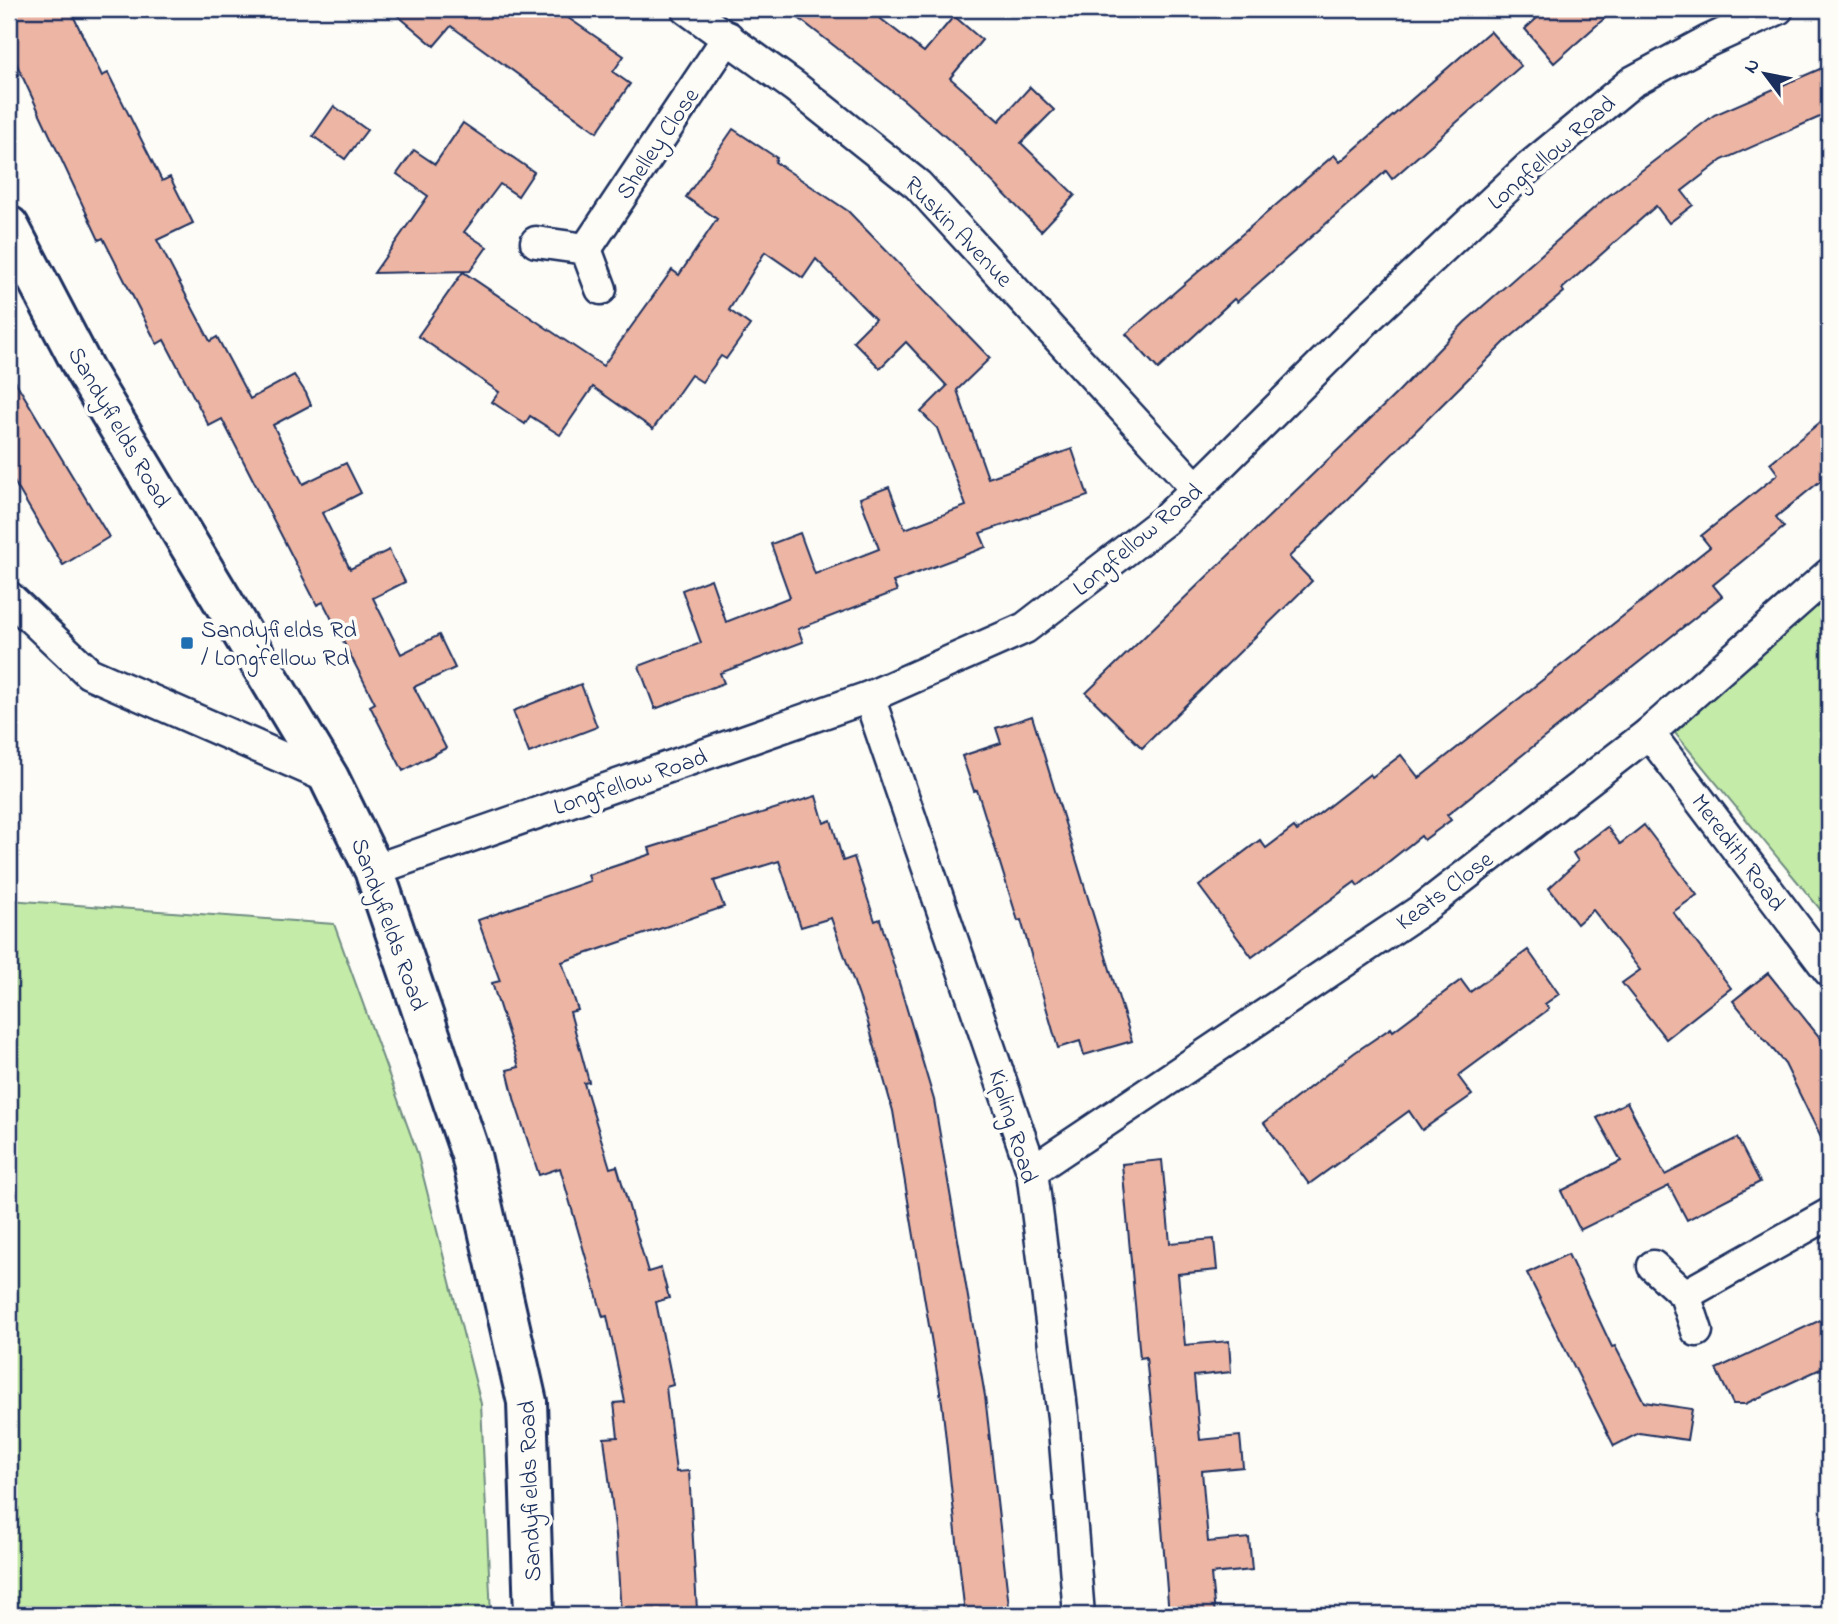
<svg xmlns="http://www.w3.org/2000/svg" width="1838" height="1624" viewBox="0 0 1838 1624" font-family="'Indie Flower',sans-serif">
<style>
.green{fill:#c4eba7;stroke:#708d82;stroke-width:2}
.building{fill:#edb5a3;stroke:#1b2f5e;stroke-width:2}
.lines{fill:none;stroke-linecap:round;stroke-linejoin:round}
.street-casing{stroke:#1b2f5e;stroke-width:35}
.secondary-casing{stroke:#1b2f5e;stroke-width:44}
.street{stroke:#fdfcf7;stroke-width:30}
.secondary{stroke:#fdfcf7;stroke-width:38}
.poi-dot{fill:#1f6fb2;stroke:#fdfcf7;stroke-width:2.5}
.labels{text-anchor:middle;stroke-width:7;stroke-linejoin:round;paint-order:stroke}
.street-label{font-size:24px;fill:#1b2f5e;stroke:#fdfcf7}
.poi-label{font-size:24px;fill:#1b2f5e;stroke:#fdfcf7;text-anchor:start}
</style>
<rect width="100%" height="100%" fill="#fdfcf7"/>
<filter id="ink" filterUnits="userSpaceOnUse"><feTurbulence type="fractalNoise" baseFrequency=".0143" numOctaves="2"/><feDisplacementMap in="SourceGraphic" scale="14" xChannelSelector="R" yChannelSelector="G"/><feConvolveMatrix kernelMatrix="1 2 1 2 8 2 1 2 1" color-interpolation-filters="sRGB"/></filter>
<g filter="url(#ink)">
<!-- green -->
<g class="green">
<path d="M1829 585V920L1675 733Z"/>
<path d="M9 900 334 924 417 1152 481 1404 491 1615H9Z"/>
</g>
<!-- building -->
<g class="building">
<path d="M9 9H70L102 76 108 73 162 181 170 177 193 223 157 240 210 341 217 337 250 399 294 375 306 393 311 405 273 425 303 484 346 463 361 493 322 513 350 569 389 550 405 582 373 598 401 654 439 635 455 668 414 687 446 748 403 771 370 706 375 703 323 602 317 605 222 419 209 426 164 340 157 344 103 238 99 240 9 48Z"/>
<path d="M390 9H555L624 56 613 72 630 84 597 132 451 26 434 46Z"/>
<path d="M787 9H868L924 52 954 16 982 40 950 78 999 121 1030 87 1054 110 1021 143 1075 195 1041 231 965 154 905 101Z"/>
<path d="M1547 9H1615L1554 63 1525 29Z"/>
<path d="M1490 31 1521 66 1392 179 1386 171 1237 302 1234 299 1158 369 1126 334 1334 155 1340 162Z"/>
<path d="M1829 65V113L1722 160 1682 191 1693 205 1669 223 1656 206 1562 289 1564 292 1506 341 1289 557 1312 581 1142 748 1086 693 1396 394 1465 322 1603 200 1714 115Z"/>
<path d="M334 106 367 130 345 159 313 136Z"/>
<path d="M463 123 534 172 518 196 500 184 464 232 487 247 470 271 374 273 428 196 397 174 414 150 435 164Z"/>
<path d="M733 129 777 158 775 162 848 211 990 358 957 390 988 478 1072 449 1088 496 980 533 986 547 893 582 897 591 798 629 803 642 720 673 724 683 655 709 639 666 701 643 682 590 711 579 726 622 790 597 771 544 800 533 815 574 879 549 860 498 889 487 905 529 966 506 937 428 921 412 947 386 906 342 880 368 853 341 875 319 816 259 803 278 765 252 729 310 750 325 726 359 721 356 702 382 691 375 653 429 593 387 560 435 530 416 525 424 492 402 499 392 418 336 463 272 603 366 672 270 679 275 717 219 686 197Z"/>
<path d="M9 371 109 537 63 565 9 473Z"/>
<path d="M1829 415V474L1776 517 1784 527 1713 585 1722 596 1447 815 1451 820 1424 840 1421 836 1358 886 1355 882 1252 957 1199 886 1260 840 1266 848 1294 827 1297 831 1370 774 1372 777 1401 755 1419 778 1710 547 1701 536 1778 474 1770 463Z"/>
<path d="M581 684 597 727 529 753 513 711Z"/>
<path d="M1032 716 1132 1041 1084 1055 1080 1041 1058 1048 1021 920 1018 921 977 790 974 791 962 756 1001 743 996 728Z"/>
<path d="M816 796 824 823 831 820 843 861 854 857 875 921 880 919 934 1100 985 1396 1010 1615H965L942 1403 893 1111 866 1016 831 918 801 927 779 861 714 881 724 907 562 962 578 1010 570 1012 589 1082 584 1083 610 1168 617 1166 648 1272 661 1268 669 1298 656 1302 673 1385 666 1387 676 1472 689 1471 697 1610 621 1615 616 1535 604 1438 618 1437 614 1403 625 1402 607 1316 603 1317 560 1168 539 1175 515 1102 507 1070 519 1067 492 983 500 981 478 920 590 881 588 875 651 854 649 848Z"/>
<path d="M1644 825 1697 895 1673 912 1731 988 1666 1039 1622 983 1640 970 1593 910 1577 924 1549 888 1578 861 1573 853 1607 827 1620 844Z"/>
<path d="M1528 950 1559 994 1545 1004 1549 1009 1458 1076 1472 1095 1422 1130 1409 1111 1309 1184 1264 1123 1354 1053 1391 1028 1393 1031 1461 980 1470 992Z"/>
<path d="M1768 973 1829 1049V1154L1785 1064 1733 1001Z"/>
<path d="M1627 1102 1665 1175 1737 1138 1760 1182 1687 1220 1669 1186 1580 1230 1561 1191 1621 1161 1597 1118Z"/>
<path d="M1162 1160 1170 1243 1214 1239 1217 1270 1178 1274 1185 1345 1229 1341 1231 1372 1194 1376 1200 1440 1240 1436 1243 1467 1202 1471 1208 1542 1249 1538 1252 1570 1211 1574 1215 1615H1169L1156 1452 1146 1357 1140 1358 1122 1164Z"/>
<path d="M1568 1254 1612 1347 1615 1346 1644 1402 1692 1409 1687 1440 1639 1433 1614 1446 1527 1273Z"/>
<path d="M1829 1316V1365L1745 1404H1733L1716 1369Z"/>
</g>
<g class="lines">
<!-- street casing -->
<g class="street-casing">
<g id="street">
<path d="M687 9 795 87 918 185 1197 489"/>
<path d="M536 242 586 249 601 289"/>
<path d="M586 249 728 37"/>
<path d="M9 597 89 673 329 778"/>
<path d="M869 697 1032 1171 1063 1417 1079 1615"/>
<path d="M1649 733 1829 971"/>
<path d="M374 870 869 697 1025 628 1165 520 1367 319 1528 168 1632 82 1708 41 1778 9"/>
<path d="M1032 1171 1421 910 1649 733 1829 574"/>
<path d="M1653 1266 1685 1295 1697 1331"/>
<path d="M1685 1295 1829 1214"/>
</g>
</g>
<!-- secondary casing -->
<g class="secondary-casing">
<path id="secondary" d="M9 226 86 373 329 778 374 870 471 1155 527 1402 534 1615"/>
</g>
<!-- street -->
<use href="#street" class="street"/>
<!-- secondary -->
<use href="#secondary" class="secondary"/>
</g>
</g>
<!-- markers -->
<rect class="poi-dot" x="180" y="636" width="14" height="14" rx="3.5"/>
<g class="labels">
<!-- street labels -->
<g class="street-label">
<text transform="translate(657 143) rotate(-56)" y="8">Shelley Close</text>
<text transform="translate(1551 152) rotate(-41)" y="8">Longfellow Road</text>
<text transform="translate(959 231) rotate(46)" y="8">Ruskin Avenue</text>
<text transform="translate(120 427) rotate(60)" y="8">Sandyfields Road</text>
<text transform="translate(1137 539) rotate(-40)" y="8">Longfellow Road</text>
<text transform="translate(630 781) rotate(-19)" y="8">Longfellow Road</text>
<text transform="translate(1739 852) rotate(53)" y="8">Meredith Road</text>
<text transform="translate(1444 890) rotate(-37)" y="8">Keats Close</text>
<text transform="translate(390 924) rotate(70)" y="8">Sandyfields Road</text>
<text transform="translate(1014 1126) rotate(73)" y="8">Kipling Road</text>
<text transform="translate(529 1491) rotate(-92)" y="8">Sandyfields Road</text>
</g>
<!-- poi labels -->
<g class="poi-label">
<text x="201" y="637">Sandyfields Rd<tspan x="201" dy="28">/ Longfellow Rd</tspan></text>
</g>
</g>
<!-- margin -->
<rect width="1838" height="1624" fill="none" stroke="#fdfcf7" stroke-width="35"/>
<rect x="18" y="18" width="1803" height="1589" fill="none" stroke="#1b2f5e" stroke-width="2.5" filter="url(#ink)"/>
<!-- north arrow -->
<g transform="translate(1765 74) rotate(302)" stroke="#fdfcf7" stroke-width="5" paint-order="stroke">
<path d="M0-5L12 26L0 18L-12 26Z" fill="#1b2f5e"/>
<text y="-10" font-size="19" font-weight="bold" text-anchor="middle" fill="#1b2f5e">N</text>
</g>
</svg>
